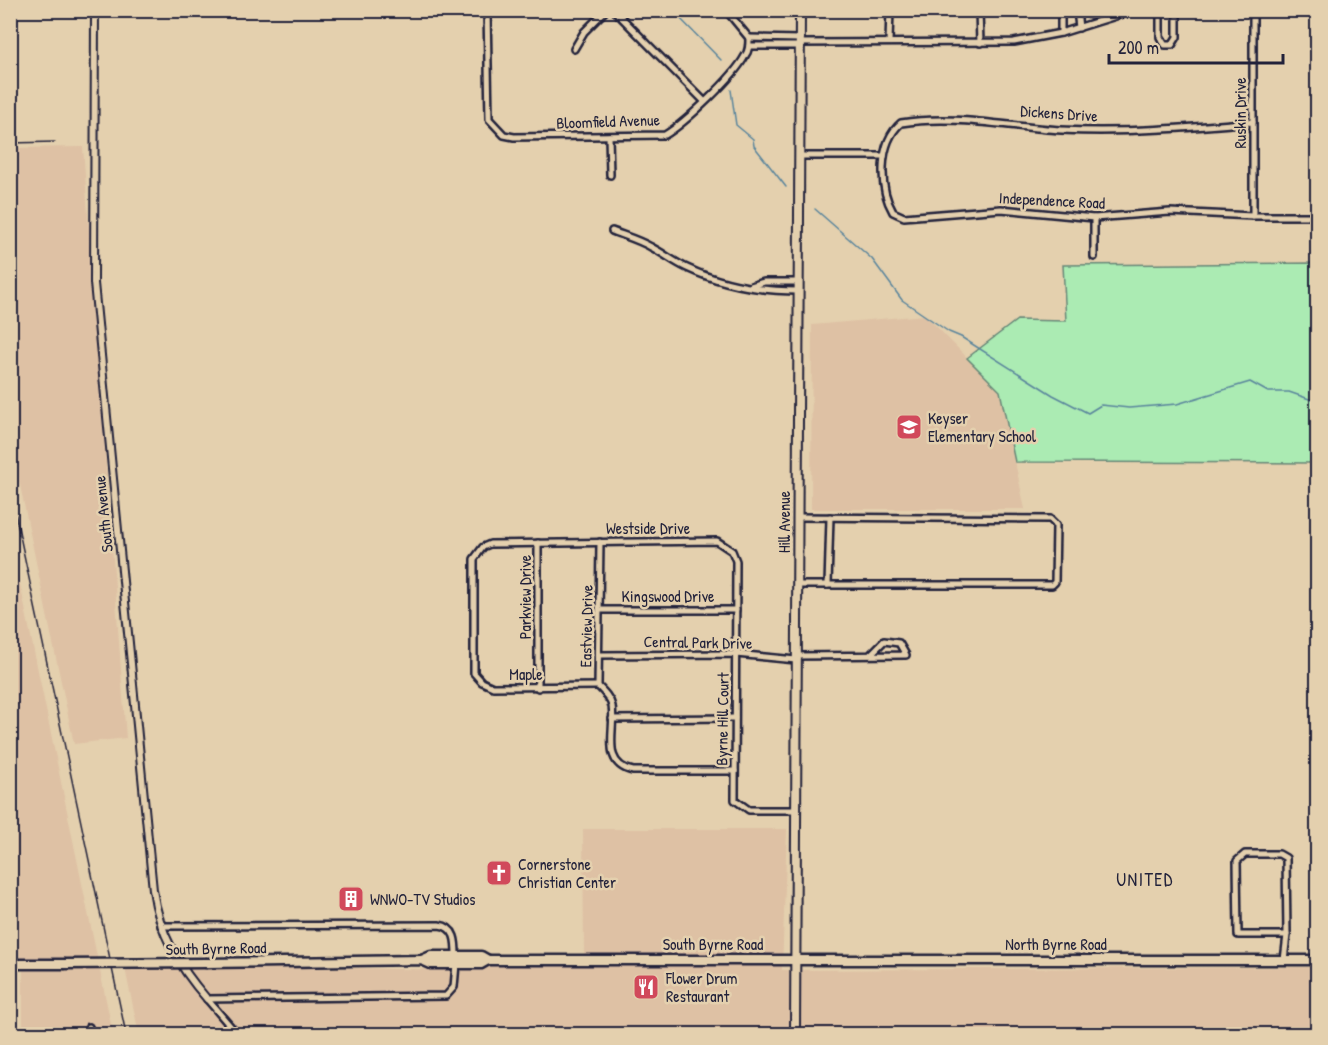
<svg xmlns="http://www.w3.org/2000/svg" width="1328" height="1045" viewBox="0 0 1328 1045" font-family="'Patrick Hand',sans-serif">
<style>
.built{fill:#dec1a4}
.green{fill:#abebb3;stroke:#668677;stroke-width:1.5}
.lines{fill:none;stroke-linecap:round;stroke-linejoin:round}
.stream{stroke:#59849c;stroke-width:1.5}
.minor-casing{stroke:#22223b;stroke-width:10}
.tertiary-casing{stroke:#22223b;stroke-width:10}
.secondary-casing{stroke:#22223b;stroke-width:12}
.primary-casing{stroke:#22223b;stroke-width:13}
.minor{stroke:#e4d0ae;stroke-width:5}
.tertiary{stroke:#e4d0ae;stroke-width:6}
.secondary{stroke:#e4d0ae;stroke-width:8}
.primary{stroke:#e4d0ae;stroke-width:8}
.rail{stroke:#22223b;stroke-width:1.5}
.primary-bridge-casing{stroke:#22223b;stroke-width:13;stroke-linecap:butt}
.primary-bridge{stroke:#e4d0ae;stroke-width:8}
.labels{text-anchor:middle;stroke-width:5;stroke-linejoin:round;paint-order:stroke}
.street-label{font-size:16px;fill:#22223b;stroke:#e4d0ae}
.poi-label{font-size:16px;fill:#22223b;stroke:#e4d0ae;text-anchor:start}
.neighbourhood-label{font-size:18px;letter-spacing:1.5px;fill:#22223b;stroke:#e4d0ae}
</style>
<rect width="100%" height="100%" fill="#e4d0ae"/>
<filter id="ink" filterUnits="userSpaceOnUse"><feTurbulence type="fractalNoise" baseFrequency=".0167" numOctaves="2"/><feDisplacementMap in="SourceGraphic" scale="12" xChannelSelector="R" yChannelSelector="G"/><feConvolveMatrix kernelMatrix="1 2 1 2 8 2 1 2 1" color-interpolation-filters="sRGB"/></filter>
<g filter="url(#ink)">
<!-- built -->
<g class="built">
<path d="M83 147 126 738 74 744 11 442 10 148Z"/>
<path d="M925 315 1000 391 1025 509H811L812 325Z"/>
<path d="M10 564H16L113 1034H23V964H10Z"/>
<path d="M583 829H787L782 970 1317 967V1034H139L124 964 456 970 517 960 584 959Z"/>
</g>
<!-- green -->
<path class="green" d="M1317 263V463L1015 462 1000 391 967 358 1017 320 1066 321 1063 265Z"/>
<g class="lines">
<!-- stream -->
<g class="stream">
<path d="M672 10 721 60"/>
<path d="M731 90 736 125 753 139 754 146 786 187"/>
<path d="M815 209 872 259 902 300 949 332 961 337 1053 395 1088 413 1101 405 1129 408 1177 404 1250 382 1268 392H1289L1318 402"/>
</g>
<!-- minor casing -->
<g class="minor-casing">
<g id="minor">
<path d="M487 10 489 119 504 135 514 137 665 135C685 123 734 77 745 56 749 51 749 45 749 38"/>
<path d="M614 10 704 101"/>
<path d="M726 10 749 38"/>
<path d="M979 10 980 43"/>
<path d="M1061 10V33"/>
<path d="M1077 10 1079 28"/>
<path d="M1160 10V37L1165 45H1172L1177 37V10"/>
<path d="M749 38 799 39"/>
<path d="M889 42 890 10"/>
<path d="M799 43 1014 42 1061 33 1135 10"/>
<path d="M749 46H799"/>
<path d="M574 49 584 32 606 10"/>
<path d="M1253 122C1189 128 1125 133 1061 130 1008 127 954 114 901 123 878 143 879 188 893 212L904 217 1001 209 1094 218 1170 212 1253 216H1318"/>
<path d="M609 136 610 175"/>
<path d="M799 156H884"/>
<path d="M1253 216V10"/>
<path d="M1094 218V257"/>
<path d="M612 231C625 236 639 240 651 247 663 253 674 262 687 268 721 284 760 291 798 291"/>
<path d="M751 286 764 282H798"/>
<path d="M600 542 598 686C604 692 610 698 612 706 616 730 600 764 633 771H735"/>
<path d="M797 585H1052L1055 582 1056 525 1050 519 797 517"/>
<path d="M828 585 830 517"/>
<path d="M600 610H736"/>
<path d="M600 655 736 654 796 660"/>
<path d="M796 656 906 655 899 643 884 641 870 655"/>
<path d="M598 686 493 687 482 682 474 673V559L483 547 490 544 717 541 732 551 736 561 735 800 749 810H796"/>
<path d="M538 688V543"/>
<path d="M612 719 735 718"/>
<path d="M1245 854H1279L1286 858 1287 935H1238L1237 861Z"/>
<path d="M161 926 439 925C456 927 456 942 456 956"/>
<path d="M1284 960 1287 935"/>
<path d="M207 999 446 996 454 987 456 964"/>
<path d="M207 999 237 1034"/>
<path d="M89 1034V1027"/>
</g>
</g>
<!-- tertiary casing -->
<g class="tertiary-casing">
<path id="tertiary" d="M95 10 94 283 153 890C159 933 179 967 207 999"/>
</g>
<!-- secondary casing -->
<g class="secondary-casing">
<path id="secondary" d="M795 1034 800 10"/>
</g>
<!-- primary casing -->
<g class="primary-casing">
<g id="primary">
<path d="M422 960 431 956H481L488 960"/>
<path d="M207 963 422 960 431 964H481L488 960H1318"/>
<path d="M10 964H64"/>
</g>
</g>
<!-- minor -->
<use href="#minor" class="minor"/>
<!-- tertiary -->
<use href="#tertiary" class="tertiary"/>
<!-- secondary -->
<use href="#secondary" class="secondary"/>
<!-- primary -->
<use href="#primary" class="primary"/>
<!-- rail -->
<g class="rail">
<path d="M10 143 55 142"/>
<path d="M10 489 126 1034"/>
</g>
<!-- primary-bridge casing -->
<g class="primary-bridge-casing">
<path id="primary-bridge" d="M64 964 207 963"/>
</g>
<!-- primary-bridge -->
<use href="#primary-bridge" class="primary-bridge"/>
</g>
</g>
<!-- icons -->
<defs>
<g id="school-square" transform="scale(1.35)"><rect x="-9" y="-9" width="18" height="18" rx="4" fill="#d1495b" stroke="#e4d0ae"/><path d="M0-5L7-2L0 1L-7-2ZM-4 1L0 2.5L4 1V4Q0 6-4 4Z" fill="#fff"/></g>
<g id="church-square" transform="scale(1.35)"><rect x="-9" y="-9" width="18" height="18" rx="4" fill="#d1495b" stroke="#e4d0ae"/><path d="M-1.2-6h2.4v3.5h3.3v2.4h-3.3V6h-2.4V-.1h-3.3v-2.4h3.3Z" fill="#fff"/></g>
<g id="building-square" transform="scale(1.35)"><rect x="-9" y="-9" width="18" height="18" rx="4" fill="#d1495b" stroke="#e4d0ae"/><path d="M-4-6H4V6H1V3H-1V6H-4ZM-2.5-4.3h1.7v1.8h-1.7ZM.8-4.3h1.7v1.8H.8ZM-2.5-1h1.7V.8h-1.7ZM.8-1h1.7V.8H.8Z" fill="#fff"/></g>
<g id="restaurant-square" transform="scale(1.35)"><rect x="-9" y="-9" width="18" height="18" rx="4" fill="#d1495b" stroke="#e4d0ae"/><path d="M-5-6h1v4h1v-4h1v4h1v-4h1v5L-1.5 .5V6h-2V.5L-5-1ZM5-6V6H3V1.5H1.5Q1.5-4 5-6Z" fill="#fff"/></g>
</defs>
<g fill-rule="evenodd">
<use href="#school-square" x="909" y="427"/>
<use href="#church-square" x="499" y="873"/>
<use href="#building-square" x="351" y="899"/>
<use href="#restaurant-square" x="646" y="987"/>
</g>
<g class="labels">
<!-- street labels -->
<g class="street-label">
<text transform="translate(1059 113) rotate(4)" y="6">Dickens Drive</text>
<text transform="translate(1240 113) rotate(-90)" y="6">Ruskin Drive</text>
<text transform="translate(608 121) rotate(-2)" y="6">Bloomfield Avenue</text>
<text transform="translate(1052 200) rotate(3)" y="6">Independence Road</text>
<text transform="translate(103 514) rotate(-96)" y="6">South Avenue</text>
<text transform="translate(784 522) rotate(-90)" y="6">Hill Avenue</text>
<text x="648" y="534">Westside Drive</text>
<text x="668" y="602">Kingswood Drive</text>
<text transform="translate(525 597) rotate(-90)" y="6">Parkview Drive</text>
<text transform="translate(586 626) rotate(-89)" y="6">Eastview Drive</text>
<text transform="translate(698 642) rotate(1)" y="6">Central Park Drive</text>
<text x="526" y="680">Maple</text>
<text transform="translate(722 719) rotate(-89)" y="6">Byrne Hill Court</text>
<text x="713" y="950">South Byrne Road</text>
<text x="1056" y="950">North Byrne Road</text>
<text transform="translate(216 948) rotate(-1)" y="6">South Byrne Road</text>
</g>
<!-- poi labels -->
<g class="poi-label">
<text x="928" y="424">Keyser<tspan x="928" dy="18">Elementary School</tspan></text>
<text x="518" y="870">Cornerstone<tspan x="518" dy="18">Christian Center</tspan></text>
<text x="370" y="905">WNWO-TV Studios</text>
<text x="666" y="984">Flower Drum<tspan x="666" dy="18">Restaurant</tspan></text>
</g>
<!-- neighbourhood labels -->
<g class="neighbourhood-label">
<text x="1145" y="886">UNITED</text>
</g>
</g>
<!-- margin -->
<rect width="1328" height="1045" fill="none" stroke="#e4d0ae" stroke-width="36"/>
<rect x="18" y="18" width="1292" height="1009" fill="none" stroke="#22223b" stroke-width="2" filter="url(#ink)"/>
<!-- scale -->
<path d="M1109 54v9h174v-9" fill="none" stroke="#22223b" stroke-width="3"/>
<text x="1118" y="54" font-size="18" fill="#22223b" stroke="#e4d0ae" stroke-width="4.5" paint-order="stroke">200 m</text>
</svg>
